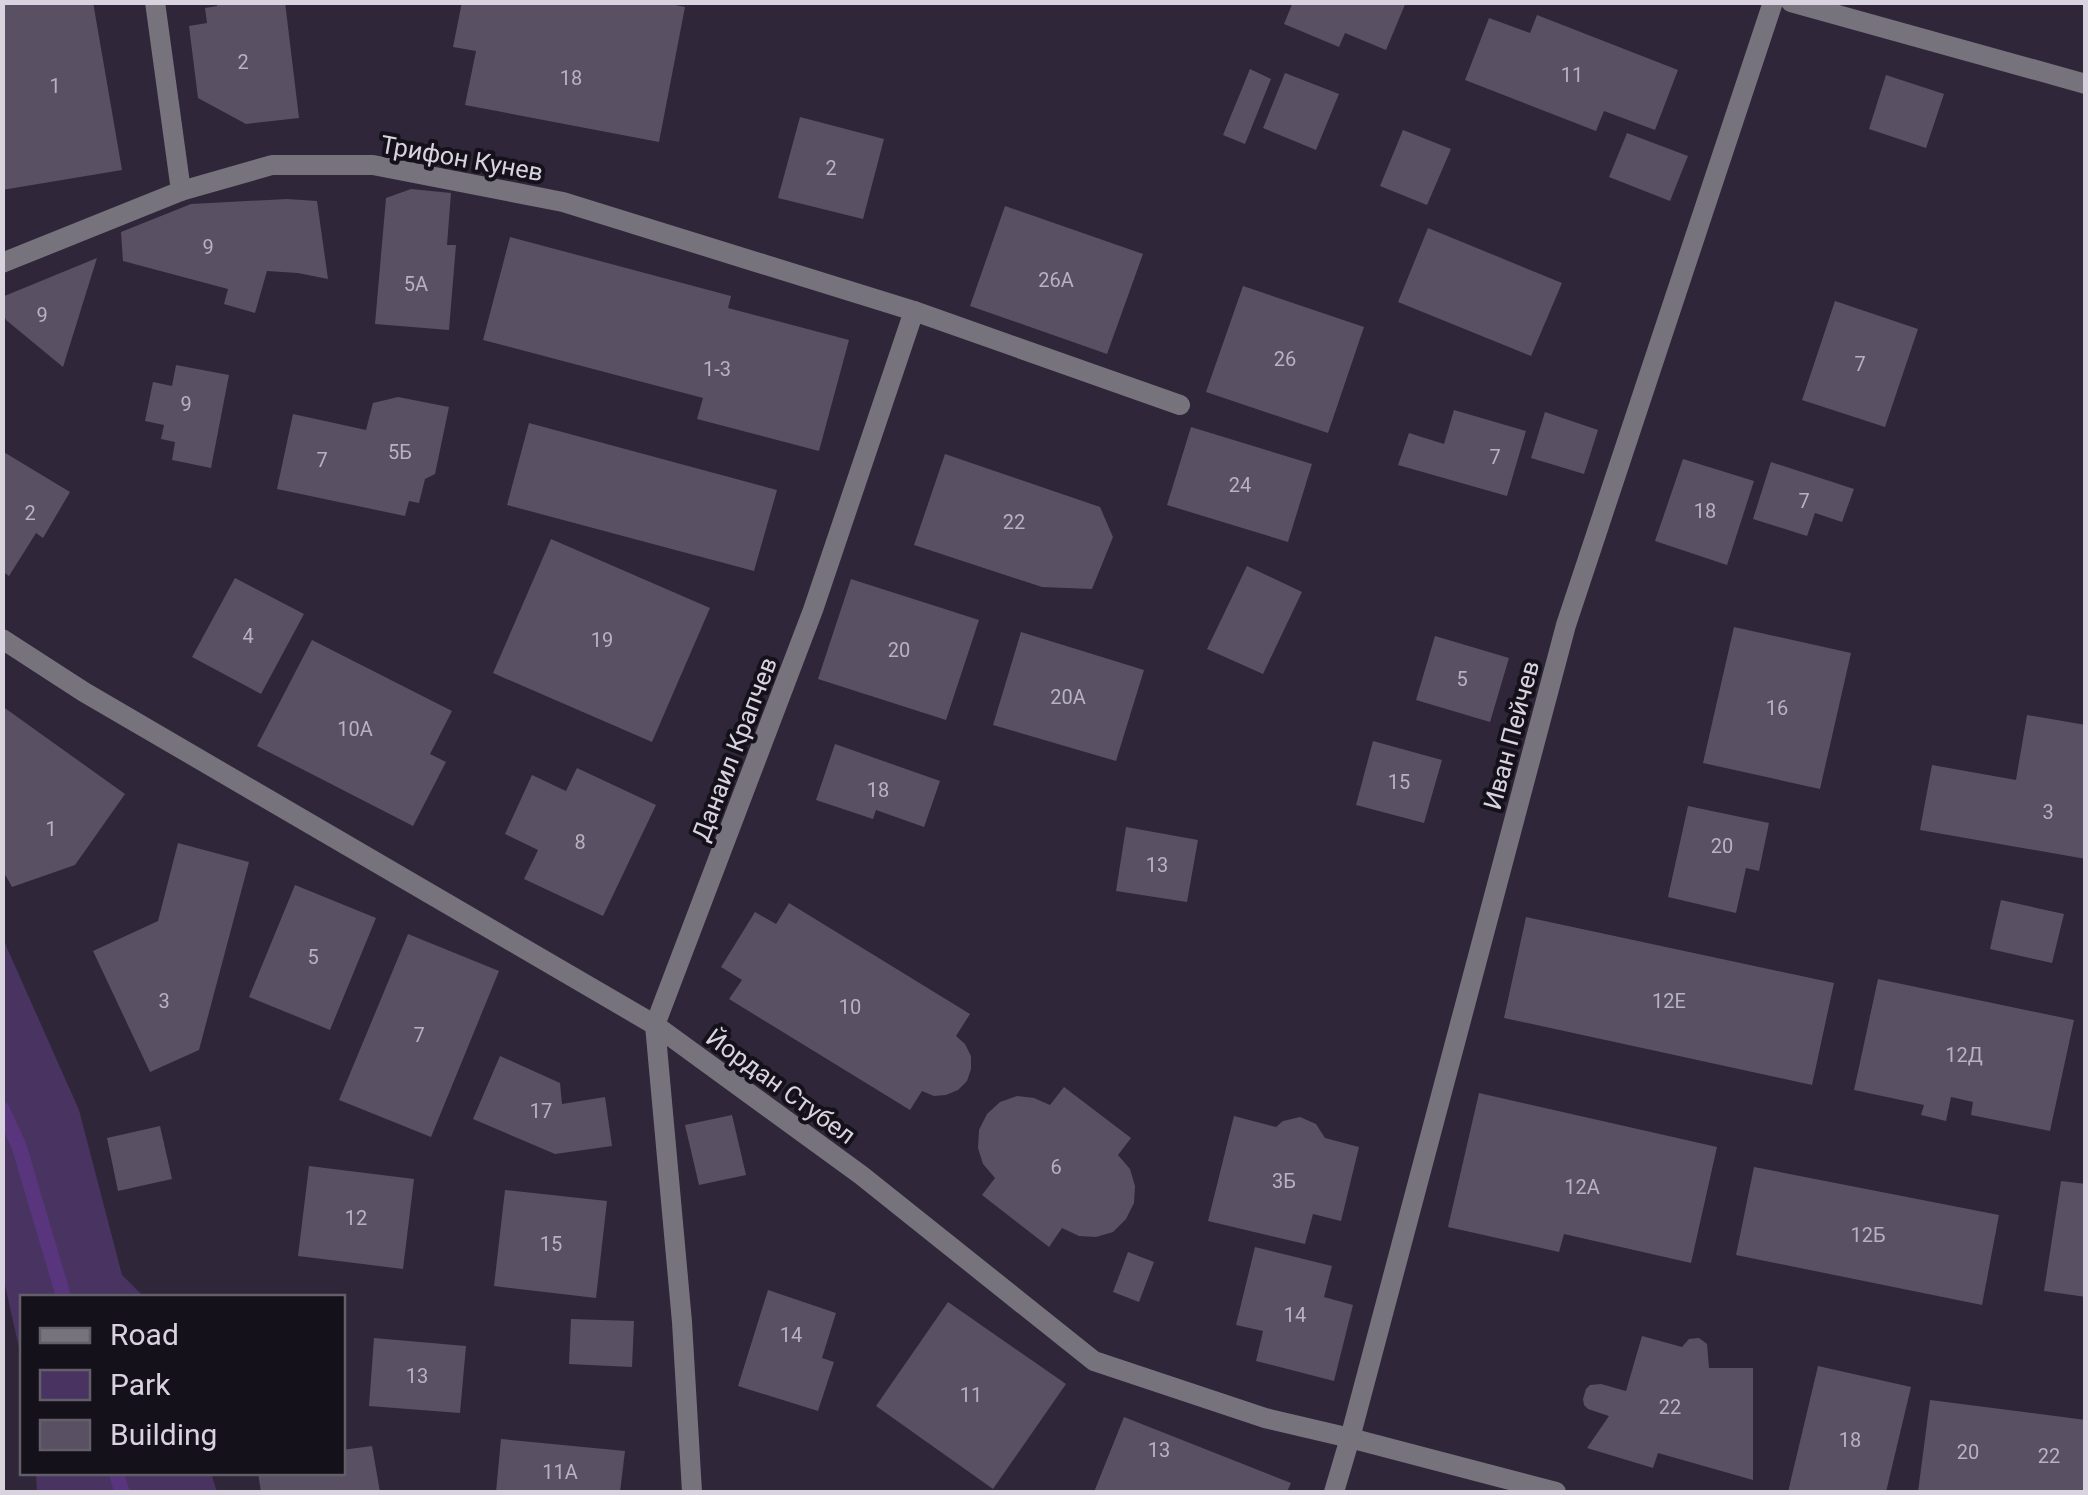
<svg xmlns="http://www.w3.org/2000/svg" width="2088" height="1495" viewBox="0 0 2088 1495" font-family="Roboto,sans-serif">
<style>
.green{fill:#493461}
.lines{fill:none;stroke-linecap:round;stroke-linejoin:round}
.stream{stroke:#58357d;stroke-width:15}
.building{fill:#595064}
.minor{stroke:#77737d;stroke-width:20}
.labels{text-anchor:middle;stroke-width:8;stroke-linejoin:round;paint-order:stroke}
.number-label{font-size:20px;fill:#b8b2c0}
.street-label{font-size:25px;fill:#d8d3df;stroke:#15111a}
</style>
<rect width="100%" height="100%" fill="#2f2639"/>
<!-- green -->
<g class="green">
<path d="M3 939 79 1110 122 1275 144 1297 22 1298V1361L2 1272Z"/>
<path d="M36 1473H211L217 1492H37Z"/>
</g>
<g class="lines">
<!-- stream -->
<g class="stream">
<path d="M2 1109 19 1146 64 1298"/>
<path d="M116 1472 122 1492"/>
</g>
</g>
<!-- building -->
<g class="building">
<path d="M2 2H93L122 170 2 190Z"/>
<path d="M217 2H285L299 118 246 124 198 98 189 26 207 23 205 8 217 6Z"/>
<path d="M462 2H661L685 7 659 142 465 105 476 51 453 47Z"/>
<path d="M1293 2H1406L1386 50 1345 33 1339 47 1284 24Z"/>
<path d="M1537 15 1678 70 1655 130 1604 111 1596 131 1465 80 1489 18 1530 33Z"/>
<path d="M1250 69 1271 79 1245 144 1223 135Z"/>
<path d="M1285 73 1339 94 1316 150 1263 128Z"/>
<path d="M1886 75 1944 94 1926 148 1869 129Z"/>
<path d="M800 117 884 139 863 219 778 198Z"/>
<path d="M1403 130 1451 149 1427 205 1380 186Z"/>
<path d="M1627 133 1688 156 1670 201 1609 177Z"/>
<path d="M411 189 451 193 447 245H456L449 330 375 324 386 198Z"/>
<path d="M287 199 317 201 328 279 298 273 267 271 255 313 224 304 228 289 123 261 121 232 191 204Z"/>
<path d="M1005 206 1143 254 1107 354 970 306Z"/>
<path d="M1428 228 1562 283 1531 356 1398 302Z"/>
<path d="M510 237 731 296 728 308 849 340 819 451 697 419 703 398 483 340Z"/>
<path d="M97 258 63 367 6 320 2 310V297Z"/>
<path d="M1243 286 1364 327 1328 433 1206 392Z"/>
<path d="M1835 301 1918 329 1885 427 1802 400Z"/>
<path d="M176 365 229 375 211 468 172 460 175 442 161 439 164 425 145 421 153 382 172 386Z"/>
<path d="M398 397 449 407 435 474 425 479 419 503 409 501 405 516 277 489 293 414 366 430 373 403Z"/>
<path d="M1454 410 1526 431 1507 496 1398 465 1409 433 1444 444Z"/>
<path d="M1545 412 1598 430 1584 474 1531 458Z"/>
<path d="M529 423 777 490 754 571 507 505Z"/>
<path d="M1191 427 1312 464 1288 542 1167 505Z"/>
<path d="M2 451 70 492 43 538 36 533 9 576 2 571Z"/>
<path d="M945 454 1100 507 1113 537 1092 589 1042 587 914 545Z"/>
<path d="M1683 459 1754 481 1727 565 1655 541Z"/>
<path d="M1771 462 1854 489 1842 522 1815 513 1807 536 1753 519Z"/>
<path d="M551 539 710 608 652 742 493 673Z"/>
<path d="M1247 566 1302 592 1263 674 1207 649Z"/>
<path d="M235 578 304 614 261 694 192 657Z"/>
<path d="M851 579 979 620 946 720 818 679Z"/>
<path d="M1734 627 1851 653 1820 789 1703 763Z"/>
<path d="M1021 632 1144 670 1116 761 993 725Z"/>
<path d="M1435 636 1509 658 1490 722 1416 700Z"/>
<path d="M312 640 452 711 430 754 446 762 413 826 257 746Z"/>
<path d="M2 706 125 794 75 865 12 887 2 869Z"/>
<path d="M2027 715 2086 725V859L1920 830 1932 765 2016 780Z"/>
<path d="M1373 741 1442 760 1424 823 1356 805Z"/>
<path d="M835 744 940 781 924 827 876 810 873 819 816 800Z"/>
<path d="M577 768 656 805 603 916 524 879 538 850 505 834 532 775 566 791Z"/>
<path d="M1688 806 1769 823 1759 871 1746 868 1736 913 1668 897Z"/>
<path d="M1126 827 1198 840 1187 902 1116 891Z"/>
<path d="M178 843 249 862 199 1050 150 1072 93 951 158 921Z"/>
<path d="M295 885 376 918 330 1030 249 997Z"/>
<path d="M2001 900 2064 914 2052 963 1990 949Z"/>
<path d="M789 903 970 1014 956 1036 965 1044 971 1056V1069L967 1081 958 1090 946 1095 934 1096 922 1091 910 1110 729 999 742 980 721 967 755 912 776 924Z"/>
<path d="M1526 917 1834 983 1812 1085 1504 1018Z"/>
<path d="M408 934 499 971 431 1137 339 1100Z"/>
<path d="M1878 979 2074 1020 2050 1131 1971 1115 1973 1102 1951 1097 1946 1121 1921 1115 1924 1105 1854 1090Z"/>
<path d="M500 1056 560 1083 562 1104 605 1097 612 1146 555 1154 473 1119Z"/>
<path d="M1064 1087 1131 1138 1118 1155 1130 1169 1135 1186 1134 1203 1126 1219 1113 1232 1096 1237 1079 1236 1062 1228 1049 1247 982 1195 995 1178 983 1164 978 1148 979 1130 987 1114 1000 1102 1017 1096 1034 1098 1050 1105Z"/>
<path d="M1479 1093 1717 1147 1691 1263 1564 1234 1559 1252 1448 1227Z"/>
<path d="M732 1115 746 1175 699 1185 685 1125Z"/>
<path d="M1234 1116 1276 1127 1283 1121 1300 1117 1316 1124 1325 1138 1359 1147 1341 1221 1313 1214 1305 1244 1208 1221Z"/>
<path d="M160 1126 172 1179 118 1191 107 1138Z"/>
<path d="M309 1166 414 1179 403 1269 298 1256Z"/>
<path d="M1754 1167 1999 1215 1982 1305 1736 1255Z"/>
<path d="M2061 1181 2086 1184V1297L2044 1291Z"/>
<path d="M505 1190 607 1201 596 1298 494 1286Z"/>
<path d="M1255 1247 1332 1266 1324 1297 1353 1305 1334 1381 1256 1361 1263 1331 1236 1325Z"/>
<path d="M1128 1252 1154 1262 1139 1302 1113 1292Z"/>
<path d="M768 1290 836 1313 822 1358 834 1362 818 1411 738 1386Z"/>
<path d="M948 1302 1066 1384 993 1489 876 1406Z"/>
<path d="M571 1319 634 1321 632 1367 569 1364Z"/>
<path d="M1642 1336 1682 1347 1689 1339 1699 1338 1707 1344 1709 1368H1753V1480L1658 1453 1653 1468 1587 1448 1609 1416 1588 1409 1584 1405 1583 1399 1586 1389 1590 1385 1601 1384 1626 1391Z"/>
<path d="M374 1338 466 1346 460 1413 369 1406Z"/>
<path d="M1818 1366 1911 1387 1886 1492H1788Z"/>
<path d="M1930 1400 2086 1420V1492H1918Z"/>
<path d="M1124 1417 1291 1483 1287 1492H1094Z"/>
<path d="M501 1439 625 1451 620 1492H496Z"/>
<path d="M372 1446 380 1492H261L258 1472H342V1450Z"/>
</g>
<g class="lines">
<!-- minor -->
<g class="minor">
<path d="M155 2 181 191"/>
<path d="M1791 2 2086 84"/>
<path d="M2 263 181 191 272 165H373L563 202 914 311 1180 405"/>
<path d="M2 639 84 692 655 1025 861 1175 1094 1361 1265 1418 1350 1438 1556 1492"/>
<path d="M692 1492 682 1322 655 1025 813 610 914 311"/>
<path d="M1334 1492 1350 1438 1566 625 1773 2"/>
</g>
</g>
<g class="labels">
<!-- number labels -->
<g class="number-label">
<text x="243" y="69">2</text>
<text x="1572" y="82">11</text>
<text x="571" y="85">18</text>
<text x="55" y="93">1</text>
<text x="831" y="175">2</text>
<text x="208" y="254">9</text>
<text x="1056" y="287">26A</text>
<text x="416" y="291">5А</text>
<text x="42" y="322">9</text>
<text x="1285" y="366">26</text>
<text x="1860" y="371">7</text>
<text x="717" y="376">1-3</text>
<text x="186" y="411">9</text>
<text x="400" y="459">5Б</text>
<text x="1495" y="464">7</text>
<text x="322" y="467">7</text>
<text x="1240" y="492">24</text>
<text x="1804" y="508">7</text>
<text x="1705" y="518">18</text>
<text x="30" y="520">2</text>
<text x="1014" y="529">22</text>
<text x="248" y="643">4</text>
<text x="602" y="647">19</text>
<text x="899" y="657">20</text>
<text x="1462" y="686">5</text>
<text x="1068" y="704">20А</text>
<text x="1777" y="715">16</text>
<text x="355" y="736">10А</text>
<text x="1399" y="789">15</text>
<text x="878" y="797">18</text>
<text x="2048" y="819">3</text>
<text x="51" y="836">1</text>
<text x="580" y="849">8</text>
<text x="1722" y="853">20</text>
<text x="1157" y="872">13</text>
<text x="313" y="964">5</text>
<text x="164" y="1008">3</text>
<text x="1669" y="1008">12Е</text>
<text x="850" y="1014">10</text>
<text x="419" y="1042">7</text>
<text x="1964" y="1062">12Д</text>
<text x="541" y="1118">17</text>
<text x="1056" y="1174">6</text>
<text x="1284" y="1188">3Б</text>
<text x="1582" y="1194">12А</text>
<text x="356" y="1225">12</text>
<text x="1868" y="1242">12Б</text>
<text x="551" y="1251">15</text>
<text x="1295" y="1322">14</text>
<text x="791" y="1342">14</text>
<text x="417" y="1383">13</text>
<text x="971" y="1402">11</text>
<text x="1670" y="1414">22</text>
<text x="1850" y="1447">18</text>
<text x="1159" y="1457">13</text>
<text x="1968" y="1459">20</text>
<text x="2049" y="1463">22</text>
<text x="560" y="1479">11А</text>
</g>
<!-- street labels -->
<g class="street-label">
<text transform="translate(462 158) rotate(10)" y="9">Трифон Кунев</text>
<text transform="translate(1511 735) rotate(-75)" y="9">Иван Пейчев</text>
<text transform="translate(734 749) rotate(-69)" y="9">Данаил Крапчев</text>
<text transform="translate(781 1086) rotate(36)" y="9">Йордан Стубел</text>
</g>
</g>
<!-- border -->
<rect width="2088" height="1495" fill="none" stroke="#d8d3df" stroke-width="10"/>
<!-- legend -->
<rect x="20" y="1295" width="325" height="180" fill="#15111a" stroke="#635f69" stroke-width="2.5"/>
<rect x="40" y="1328" width="50" height="15" fill="#77737d" stroke="#635f69" stroke-width="2.5"/>
<text x="110" y="1345" font-size="30" fill="#d8d3df">Road</text>
<rect x="40" y="1370" width="50" height="30" fill="#493461" stroke="#635f69" stroke-width="2.5"/>
<text x="110" y="1395" font-size="30" fill="#d8d3df">Park</text>
<rect x="40" y="1420" width="50" height="30" fill="#595064" stroke="#635f69" stroke-width="2.5"/>
<text x="110" y="1445" font-size="30" fill="#d8d3df">Building</text>
</svg>
